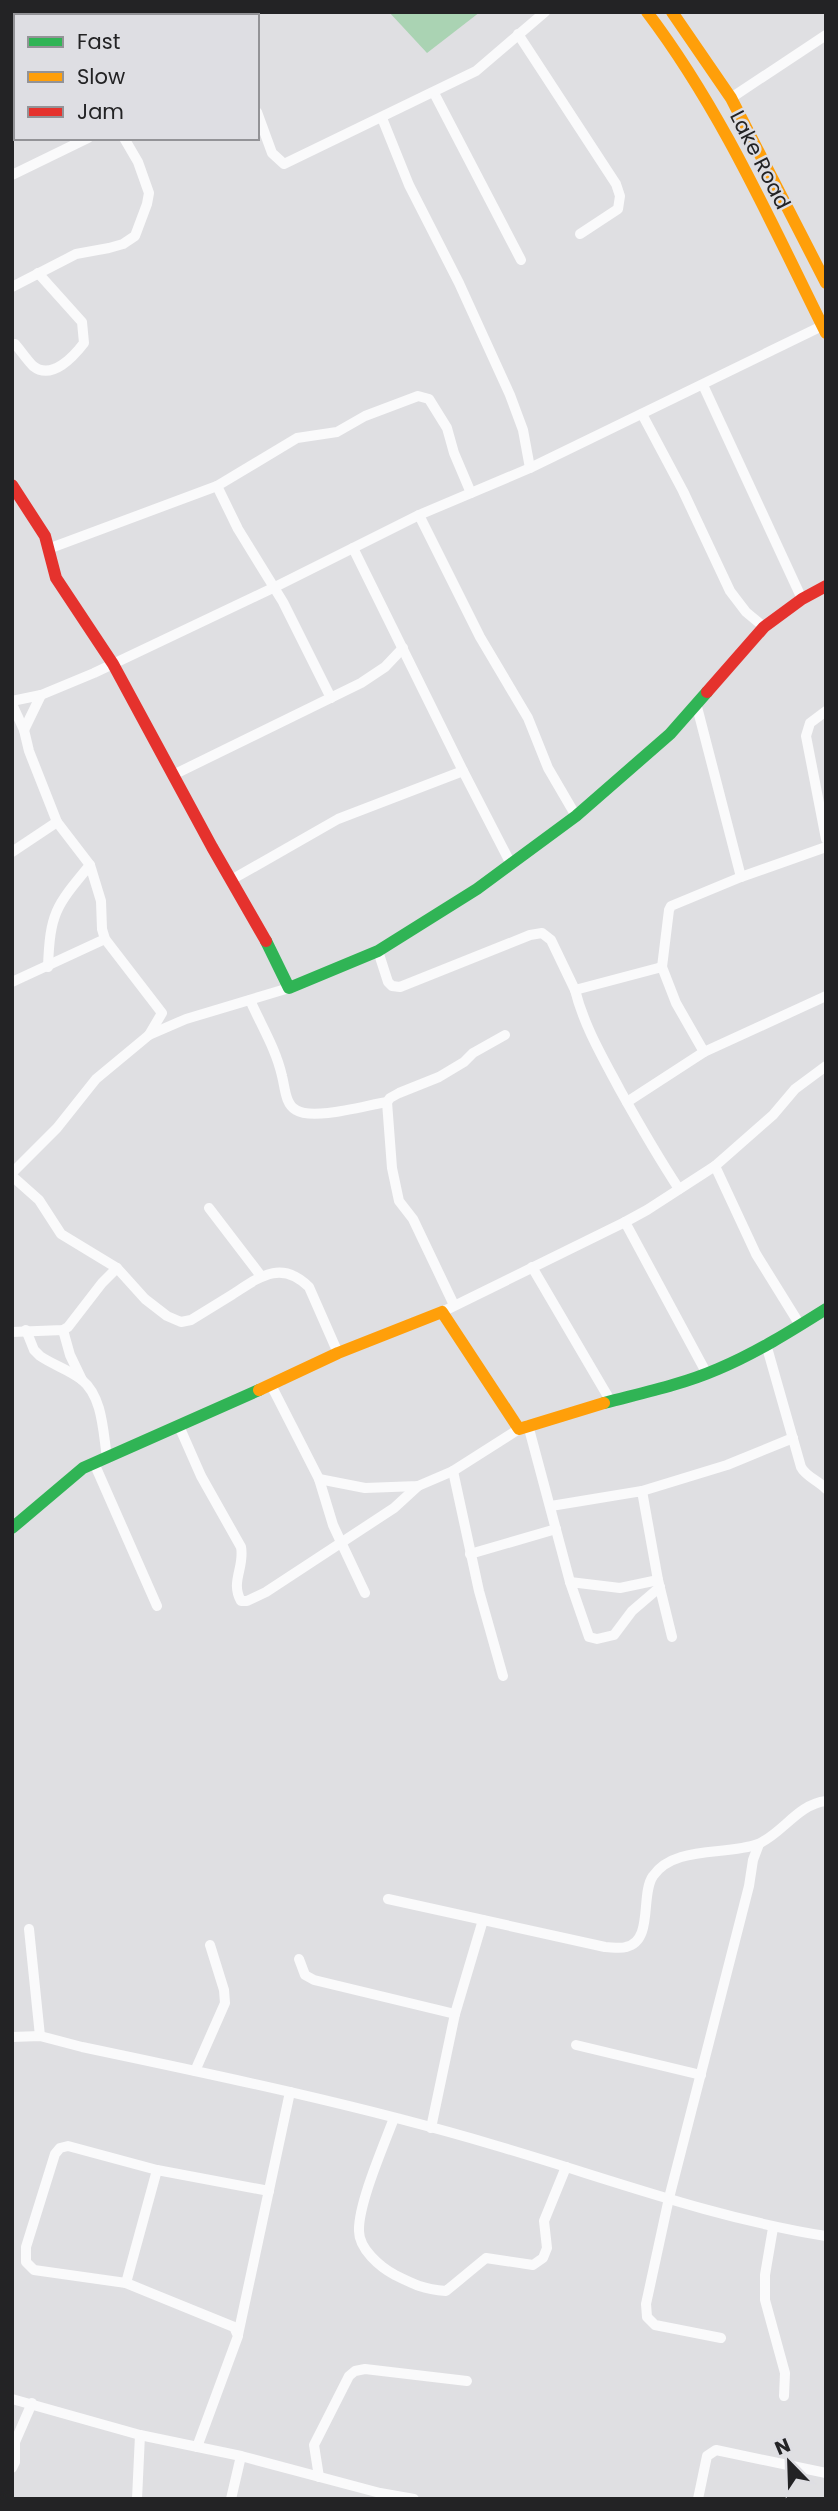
<svg xmlns="http://www.w3.org/2000/svg" width="838" height="2511" viewBox="0 0 838 2511" font-family="Poppins,sans-serif">
<style>
.green{fill:#aad3b3}
.lines{fill:none;stroke-linecap:round;stroke-linejoin:round}
.street{stroke:#fafafb;stroke-width:10}
.fast{stroke:#30b455;stroke-width:12}
.slow{stroke:#ff9f0a;stroke-width:12}
.jam{stroke:#e5322d;stroke-width:12}
.labels{text-anchor:middle;stroke-width:5;stroke-linejoin:round;paint-order:stroke}
.street-label{font-size:21px;fill:#232325;stroke:#dedee3}
</style>
<rect width="100%" height="100%" fill="#dfdfe2"/>
<!-- green -->
<path class="green" d="M389 12H480L427 53Z"/>
<g class="lines">
<!-- street -->
<g class="street">
<path d="M218 12 220 16"/>
<path d="M78 16 82 12"/>
<path d="M518 34 616 184 620 196 618 209 580 234"/>
<path d="M12 53 16 58"/>
<path d="M434 93 521 260"/>
<path d="M731 98 826 35"/>
<path d="M257 112 272 153 284 164 476 71 545 12"/>
<path d="M382 118 409 185 459 283 510 395 523 430 530 468"/>
<path d="M12 175 88 138"/>
<path d="M12 287 76 254 109 248 123 244 135 236 147 204 149 193 138 162 124 138"/>
<path d="M15 344C21 351 27 360 33 366 52 381 74 356 84 343L82 322 38 273"/>
<path d="M703 385 802 599"/>
<path d="M642 414 683 491 730 591 746 612 764 627"/>
<path d="M419 515 480 637 528 718 548 768 576 816"/>
<path d="M353 548 463 771 511 864"/>
<path d="M48 549 217 486"/>
<path d="M331 698 283 602 238 529 217 486 297 438 337 432 365 416 418 396 429 399 447 428 454 453 471 493"/>
<path d="M12 701 41 695 94 673 275 587 419 515 530 468 822 326"/>
<path d="M696 703 741 877"/>
<path d="M12 704 24 730 29 751 57 822 12 852"/>
<path d="M826 711 810 723 806 736 826 839"/>
<path d="M24 730 41 695"/>
<path d="M173 775 361 683 385 667 403 648"/>
<path d="M57 822 90 865 101 901 102 929 105 939 162 1013 149 1035"/>
<path d="M231 880 338 819 463 771"/>
<path d="M378 951 388 982 392 986 400 987 530 935 542 933 551 940 575 990 662 967 676 1003 704 1052 826 996"/>
<path d="M48 967C50 912 56 906 90 865"/>
<path d="M662 967 669 910 671 906 741 877 826 847"/>
<path d="M12 982 105 939"/>
<path d="M575 990C584 1026 603 1058 620 1090 639 1124 658 1157 679 1189"/>
<path d="M250 1000C261 1025 276 1049 282 1076 285 1087 285 1104 296 1110 313 1121 367 1105 387 1102L390 1098 399 1093 439 1077 464 1062 473 1053 505 1035"/>
<path d="M387 1102 392 1168 399 1201 413 1219 454 1305"/>
<path d="M627 1102 704 1052"/>
<path d="M715 1166 773 1115 795 1089 826 1066"/>
<path d="M12 1173 57 1128 96 1079 149 1035 186 1019 289 988"/>
<path d="M12 1176 39 1200 61 1234 117 1268 145 1299 167 1316 181 1322 191 1320C204 1312 217 1304 230 1296 257 1279 280 1258 309 1287L338 1353"/>
<path d="M209 1208 261 1276"/>
<path d="M532 1267 610 1400"/>
<path d="M442 1312 625 1222"/>
<path d="M26 1330 34 1350 40 1356C53 1365 70 1370 82 1380 103 1397 103 1433 107 1457"/>
<path d="M63 1330 70 1355 82 1380"/>
<path d="M12 1332 63 1330 68 1327 102 1283 117 1268"/>
<path d="M766 1344 801 1467C806 1477 818 1480 826 1489"/>
<path d="M707 1374 625 1222 647 1210 715 1166 756 1254 800 1325"/>
<path d="M271 1385 319 1479 333 1525 365 1593"/>
<path d="M528 1425 570 1582 589 1637 597 1639 614 1635 632 1611 660 1587"/>
<path d="M179 1426 201 1476 241 1547C245 1567 230 1582 241 1601H247L266 1592 394 1508 418 1486"/>
<path d="M94 1463 157 1606"/>
<path d="M453 1471 479 1591 503 1676"/>
<path d="M319 1479 365 1488 418 1486 453 1471 519 1429"/>
<path d="M642 1491 727 1465 793 1438"/>
<path d="M551 1506 642 1491 658 1580 672 1637"/>
<path d="M470 1554 556 1529"/>
<path d="M570 1582 620 1588 658 1580"/>
<path d="M388 1899 605 1947C611 1947 620 1949 626 1947 654 1941 640 1894 653 1876 674 1845 726 1856 758 1844 782 1834 798 1804 826 1801"/>
<path d="M29 1929 40 2036"/>
<path d="M299 1959 305 1975 314 1980 455 2014"/>
<path d="M12 2037 40 2036 82 2047C220 2076 359 2105 494 2145 604 2177 712 2218 826 2236"/>
<path d="M576 2045 701 2075"/>
<path d="M195 2071 225 2003 224 1990 210 1945"/>
<path d="M394 2118C384 2145 358 2204 359 2231 359 2249 380 2267 395 2275 415 2285 423 2289 446 2291L486 2258 533 2265 543 2258 547 2248 544 2221 566 2167"/>
<path d="M431 2128 455 2014 483 1920"/>
<path d="M773 2228 765 2275V2300L785 2373 784 2396"/>
<path d="M126 2283 157 2170"/>
<path d="M238 2335 290 2092"/>
<path d="M721 2338 655 2325 647 2317 646 2304 669 2198 749 1886 753 1860 759 1844"/>
<path d="M12 2399 140 2435 241 2456 380 2493 414 2499"/>
<path d="M197 2447 238 2336 234 2327 126 2283 34 2270 26 2262V2247L55 2154 60 2148 68 2146 157 2170 269 2191"/>
<path d="M12 2468 15 2462V2442L32 2403"/>
<path d="M319 2477 314 2445 349 2376 355 2371 365 2369 467 2381"/>
<path d="M137 2499 140 2435"/>
<path d="M231 2499 241 2456"/>
<path d="M698 2499 707 2456 716 2450 826 2473"/>
</g>
<!-- fast -->
<g class="fast">
<path d="M266 941 289 988 378 951 477 889 576 816 670 734 707 692"/>
<path d="M604 1403C642 1393 681 1385 718 1369 756 1353 791 1331 826 1309"/>
<path d="M12 1528 83 1468 259 1390"/>
</g>
<!-- slow -->
<g class="slow">
<path d="M647 12C722 111 771 223 826 333"/>
<path d="M672 12 731 98 826 283"/>
<path d="M259 1390 338 1353 442 1312 519 1429 604 1403"/>
</g>
<!-- jam -->
<g class="jam">
<path d="M12 485 45 536 56 578 113 664 212 847 266 941"/>
<path d="M707 692 764 627 802 599 826 586"/>
</g>
</g>
<g class="labels">
<!-- street labels -->
<g class="street-label">
<text transform="translate(760 160) rotate(63)" y="7">Lake Road</text>
</g>
</g>
<!-- border -->
<rect width="838" height="2511" fill="none" stroke="#232325" stroke-width="28"/>
<!-- legend -->
<rect x="14" y="14" width="245" height="126" fill="#dedee3" stroke="#939397" stroke-width="2"/>
<rect x="28" y="37" width="35" height="10" fill="#30b455" stroke="#939397" stroke-width="2"/>
<text x="77" y="49" font-size="21" fill="#232325">Fast</text>
<rect x="28" y="72" width="35" height="10" fill="#ff9f0a" stroke="#939397" stroke-width="2"/>
<text x="77" y="84" font-size="21" fill="#232325">Slow</text>
<rect x="28" y="107" width="35" height="10" fill="#e5322d" stroke="#939397" stroke-width="2"/>
<text x="77" y="119" font-size="21" fill="#232325">Jam</text>
<!-- north arrow -->
<g transform="translate(789 2462) rotate(337)" stroke="#dedee3" stroke-width="5" paint-order="stroke">
<path d="M0-5L12 26L0 18L-12 26Z" fill="#232325"/>
<text y="-10" font-size="19" font-weight="bold" text-anchor="middle" fill="#232325">N</text>
</g>
</svg>
